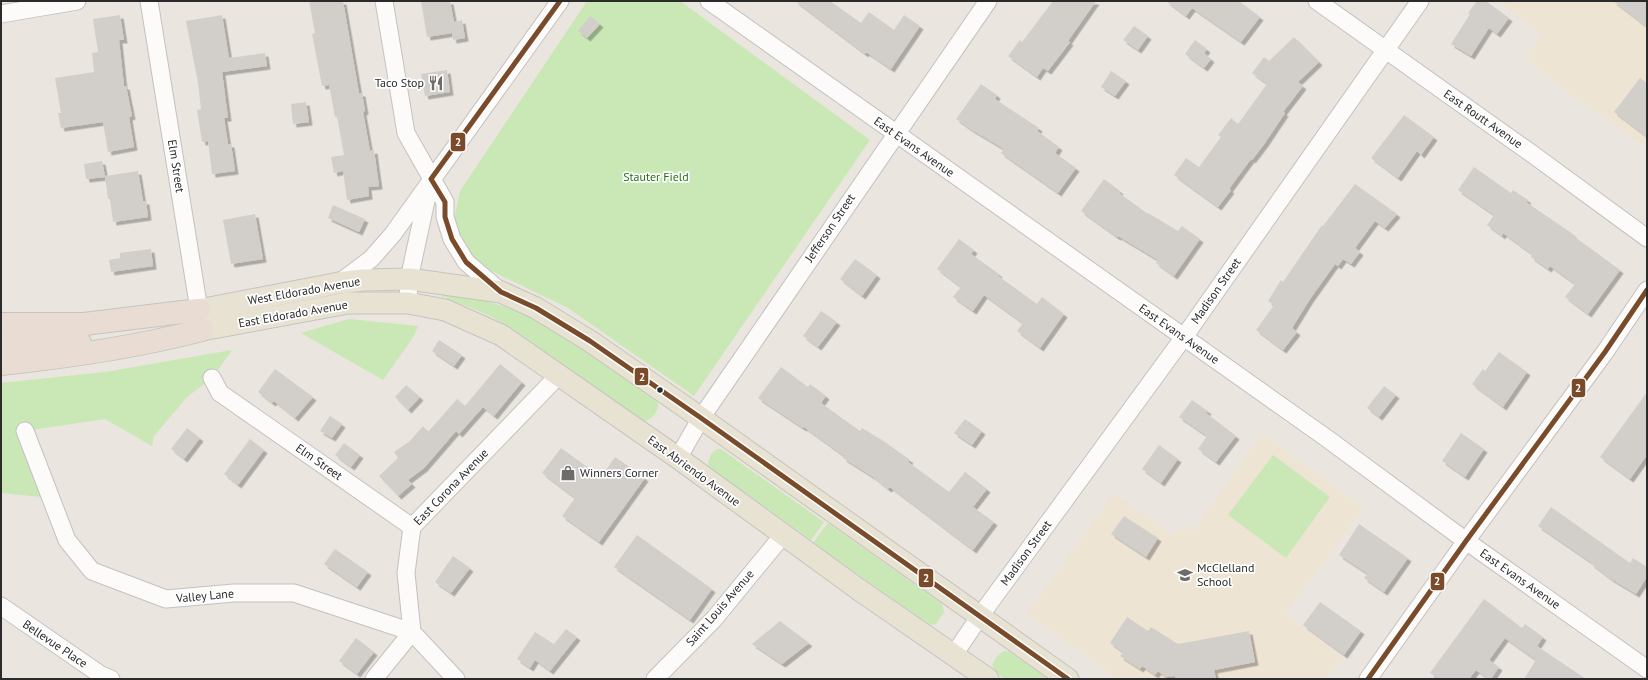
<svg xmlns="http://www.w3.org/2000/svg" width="1648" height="680" viewBox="0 0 1648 680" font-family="'PT Sans',sans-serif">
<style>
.education{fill:#eee4d3}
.green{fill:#cae8b5}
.building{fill:#d2cfcb;filter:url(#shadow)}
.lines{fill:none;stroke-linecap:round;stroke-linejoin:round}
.minor-casing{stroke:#c3c1c1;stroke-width:19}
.major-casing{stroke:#c5c3c1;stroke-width:23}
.highway-casing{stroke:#c5c3c1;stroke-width:24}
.minor{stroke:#fcfbfa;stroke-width:17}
.major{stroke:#e8e2d2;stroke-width:21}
.highway{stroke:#e9dcd3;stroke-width:22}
.bus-1-casing{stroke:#fff;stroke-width:8}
.bus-1{stroke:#7a4b2a;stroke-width:5}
.bus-dot{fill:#2b2b2b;stroke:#fff;stroke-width:1.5}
.labels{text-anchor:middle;stroke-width:3.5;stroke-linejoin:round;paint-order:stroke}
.poi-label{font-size:12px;fill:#2b2b2b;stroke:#fff;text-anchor:start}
.street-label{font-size:12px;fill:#2b2b2b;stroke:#fff}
.park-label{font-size:12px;fill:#267012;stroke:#fff}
.line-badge{stroke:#fff;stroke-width:1.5}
.badge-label{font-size:11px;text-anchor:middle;font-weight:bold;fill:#fff}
</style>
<defs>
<filter id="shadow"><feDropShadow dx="3.5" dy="3.5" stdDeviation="0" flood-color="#0004"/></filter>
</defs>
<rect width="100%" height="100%" fill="#eae5df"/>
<!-- education -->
<g class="education">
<path d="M1497 1H1647V148L1565 90 1525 59 1541 34Z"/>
<path d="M1262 434 1364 508 1285 614 1344 656 1327 679H1118L1027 614 1114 493 1175 536 1183 525 1193 532Z"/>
</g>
<!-- green -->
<g class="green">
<path d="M587 1H680L870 140 694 396 568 308 477 264 464 247 454 221 460 191Z"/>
<path d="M443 294C527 299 590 353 656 401L658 403C659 411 652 420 644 421L513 329C492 316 471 307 446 299L447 297H442Z"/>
<path d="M349 319 418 326 414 336 383 380 301 333Z"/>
<path d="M232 350 212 378 187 397 154 436 152 446 105 419 25 431 51 498 1 493V383L105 372Z"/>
<path d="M718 449H721L824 522 811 540 711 468 708 465C709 457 711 452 718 449Z"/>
<path d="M1273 455 1330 497 1286 558 1228 515Z"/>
<path d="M828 523 942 604 944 612 936 624 931 625 920 618 813 543Z"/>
<path d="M1004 651 1010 652 1048 679C1039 679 1012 680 1006 679 1000 677 990 669 993 663 995 659 1000 653 1004 651Z"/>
</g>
<!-- building -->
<g class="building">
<path d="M309 1H343L359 93H362L365 111 363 112 370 151 374 150 379 186 368 187 369 196 347 200 343 171 334 173 331 157 344 155 337 117H335L329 85 322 86 312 34 315 33Z"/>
<path d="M421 1H450L454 22 462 20 465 38 453 40 452 33 427 37Z"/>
<path d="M795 1H830L861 23 869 12 894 30 904 15 920 26 891 69 866 52 865 54Z"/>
<path d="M1053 1H1096L1068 41 1070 42 1048 71 1043 68 1037 77 1008 56 1020 40 1022 42Z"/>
<path d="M1166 1H1239L1260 17 1241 42 1192 8 1186 16Z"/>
<path d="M1477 1H1486L1509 18 1497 34 1489 28 1471 56 1451 44 1470 14 1468 13Z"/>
<path d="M1613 1H1647V27Z"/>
<path d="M120 15 124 40H119L124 86H126L132 116 129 117 134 147 108 152 103 122 61 128 58 113H61L55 78 94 72 92 53 98 52 93 19Z"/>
<path d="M222 15 229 58 265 53 267 66 222 72 228 118H224L228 144H231L235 171 212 174 208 141 202 142 197 110 201 109 198 83 186 21Z"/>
<path d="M590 16 600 24 587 38 578 31Z"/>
<path d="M1134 26 1148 36 1138 50 1123 40Z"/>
<path d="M1294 37 1319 62 1298 82 1303 86 1283 112 1285 113 1265 143 1252 160 1251 159 1229 189 1231 190 1218 207 1174 175 1186 158 1199 167 1221 137 1218 135 1231 118 1238 124 1267 84 1252 73 1264 57 1269 61Z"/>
<path d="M1195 40 1207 49 1204 53 1211 59 1204 68 1185 54Z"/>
<path d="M447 70 450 92 425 96 421 74Z"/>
<path d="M1111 71 1126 81 1115 96 1101 87Z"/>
<path d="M1640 78 1647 83V137L1614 112Z"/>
<path d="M981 84 997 95 995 99 1039 128 1037 131 1059 147 1055 153 1076 168 1058 193 1001 153 1004 149 972 130 956 119Z"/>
<path d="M306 102 309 122 293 124 291 104Z"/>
<path d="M1404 115 1434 137 1421 155 1417 151 1398 178 1371 158Z"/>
<path d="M102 161 105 177 86 179 84 164Z"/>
<path d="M1474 167 1511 193 1513 190 1528 200 1526 202 1573 234 1572 235 1620 270 1588 314 1565 297 1575 284 1550 266 1548 269 1531 257 1532 254 1503 233 1502 236 1487 225 1494 215 1458 190Z"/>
<path d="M138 171 143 201H146L148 217 113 222 110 199H108L105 176Z"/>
<path d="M1104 179 1120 191 1119 193 1148 214V213L1178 231 1182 226 1200 239 1174 276 1156 263 1158 260 1118 236 1117 237 1081 211Z"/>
<path d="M1355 184 1397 214 1385 228 1375 221 1355 248 1360 252 1351 264 1343 259 1338 266 1335 264 1310 299 1292 328 1297 332 1283 350 1256 330 1274 305 1268 301 1281 280 1283 282 1322 225 1323 226Z"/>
<path d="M333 205 365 219 359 232 328 218Z"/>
<path d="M255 214 263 259 231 264 223 220Z"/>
<path d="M959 239 974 250 971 254 999 274 998 276 1037 304 1042 297 1064 314 1040 348 1017 331 1023 323 984 295 973 311 953 297 961 287 937 269Z"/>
<path d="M151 249 153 266 111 272 109 260 120 258V253Z"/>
<path d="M855 259 877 275 862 296 840 279Z"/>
<path d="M821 311 837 322 818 347 803 336Z"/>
<path d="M439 340 462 355 454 366 432 351Z"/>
<path d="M1499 352 1527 372 1503 407 1472 384 1483 369 1485 371Z"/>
<path d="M500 364 522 382 494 416 483 407 459 434 456 431 424 468 408 480 412 484 398 496 379 476 398 458 394 452 410 441 423 426 428 432 457 399 465 406Z"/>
<path d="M781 367 808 387 810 384 826 396 821 403 860 431 862 428 885 442 910 460 908 462 949 492 965 472 987 489 973 507 994 522 973 550 890 487 888 489 873 477 843 458 844 456 804 427 803 428 758 398Z"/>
<path d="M275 369 313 397 295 418 274 401 272 403 258 392Z"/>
<path d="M406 385 420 397 408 410 395 397Z"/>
<path d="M1384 386 1396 395 1379 417 1367 408Z"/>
<path d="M1647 392V455L1630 479 1600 457Z"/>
<path d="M1192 400 1208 411 1206 413 1236 436 1216 462 1198 449 1207 436 1179 417Z"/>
<path d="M330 416 342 424 332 438 320 431Z"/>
<path d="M965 419 982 431 972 445 954 433Z"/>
<path d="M187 428 200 438 184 459 171 449Z"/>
<path d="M1461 433 1484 449 1465 477 1442 461Z"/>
<path d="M250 439 264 450 238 485 224 474Z"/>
<path d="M344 443 360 455 351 467 335 455Z"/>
<path d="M1159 445 1178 459 1161 483 1142 469Z"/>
<path d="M561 448 601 477 615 457 645 478 599 542 562 516 575 498 542 473Z"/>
<path d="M1551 507 1630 563 1633 558 1647 567V577L1636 594 1611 579 1591 564 1592 563 1538 526Z"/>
<path d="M1124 516 1158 538 1146 557 1111 534Z"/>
<path d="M1359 524 1408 558 1384 592 1364 578 1368 574 1339 555Z"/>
<path d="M637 535 712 589 690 620 614 567Z"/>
<path d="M335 549 368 572 357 587 324 564Z"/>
<path d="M453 556 470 568 451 593 435 582Z"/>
<path d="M1484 599 1522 628 1525 624 1543 637 1537 646 1586 679H1524L1536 660 1505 638 1489 660 1499 667 1491 679H1488L1476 670 1469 679H1439L1430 673Z"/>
<path d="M1320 602 1361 631 1344 655 1303 625Z"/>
<path d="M1127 617 1148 631 1151 627 1178 644 1249 631 1255 662 1214 670 1216 679H1176L1175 676 1166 677 1158 671 1155 675 1142 666 1140 669 1120 656 1123 652 1110 643Z"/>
<path d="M780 621 809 643 782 664 752 644Z"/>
<path d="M566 629 577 637 550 671 535 660 530 668 517 659 535 632 554 644Z"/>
<path d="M356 638 374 652 357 674 339 661Z"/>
</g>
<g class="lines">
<!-- minor casing -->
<g class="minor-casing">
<g id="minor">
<path d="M149 1 201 322"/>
<path d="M384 1 406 133 445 202V217L452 239 466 262 501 292"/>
<path d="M709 1 1325 437 1466 541 1647 669"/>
<path d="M1317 1 1528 151 1647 238"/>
<path d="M1 14 77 1"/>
<path d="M339 283 371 259 393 234 560 1"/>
<path d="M408 303 409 279 429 187"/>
<path d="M212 378 220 393 412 527"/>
<path d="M25 431 67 540 92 571 166 599 234 593H294L412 632 374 679"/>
<path d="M678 458 701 418 988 1"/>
<path d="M1 606 101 675 111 679"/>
<path d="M953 656 980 616 1184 337 1420 1"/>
<path d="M456 679 412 632 406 573 412 527 559 375"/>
<path d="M655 679 714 619 783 535"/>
<path d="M1368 679 1466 541 1605 352 1647 290"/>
</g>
</g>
<!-- major casing -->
<g class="major-casing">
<g id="major">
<path d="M199 310 339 283 363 280 409 279 501 292 536 308 590 341 701 418 1068 679"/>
<path d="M202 330 348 303H408L445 310 501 335 678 458 858 589 988 679"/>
</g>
</g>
<!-- highway casing -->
<g class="highway-casing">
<g id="highway">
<path d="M1 324H84L199 310"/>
<path d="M1 342 80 343"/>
<path d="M1 364C69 357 136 347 202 330"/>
</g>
</g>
<!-- minor -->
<use href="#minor" class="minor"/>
<!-- major -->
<use href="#major" class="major"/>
<!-- highway -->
<use href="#highway" class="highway"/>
<!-- bus-1 casing -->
<g class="bus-1-casing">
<g id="bus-1">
<path d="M560 1 431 179 445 202V217L452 239 466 262 501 292 536 308 590 341 701 418 1068 679"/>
<path d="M1368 679 1466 541 1605 352 1647 290"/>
</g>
</g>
<!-- bus-1 -->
<use href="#bus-1" class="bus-1"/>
</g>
<!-- icons -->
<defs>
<g id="restaurant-bare" transform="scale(1.2)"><path d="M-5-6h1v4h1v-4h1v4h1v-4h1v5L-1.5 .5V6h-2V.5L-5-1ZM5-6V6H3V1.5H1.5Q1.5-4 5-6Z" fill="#6e6c6a" stroke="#fff" stroke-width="2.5" paint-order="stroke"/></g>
<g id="shop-bare" transform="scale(1.2)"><path d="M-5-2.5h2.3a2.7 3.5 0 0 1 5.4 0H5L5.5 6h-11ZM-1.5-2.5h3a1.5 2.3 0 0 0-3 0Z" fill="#6e6c6a" stroke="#fff" stroke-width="2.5" paint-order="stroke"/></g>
<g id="school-bare" transform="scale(1.2)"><path d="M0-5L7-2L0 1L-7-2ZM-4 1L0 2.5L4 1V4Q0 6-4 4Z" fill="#6e6c6a" stroke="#fff" stroke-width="2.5" paint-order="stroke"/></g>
</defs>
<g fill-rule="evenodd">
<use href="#restaurant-bare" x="436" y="83"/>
<use href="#shop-bare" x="568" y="473"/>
<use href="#school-bare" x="1185" y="575"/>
</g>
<!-- markers -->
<circle class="bus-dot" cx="660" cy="390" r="3.5"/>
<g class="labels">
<!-- poi labels -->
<g class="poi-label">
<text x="424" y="87" text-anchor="end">Taco Stop</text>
<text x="580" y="477">Winners Corner</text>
<text x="1197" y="572">McClelland<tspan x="1197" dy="14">School</tspan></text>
</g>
<!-- street labels -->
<g class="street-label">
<text transform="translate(1483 119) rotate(35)" y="4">East Routt Avenue</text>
<text transform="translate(914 147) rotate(35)" y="4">East Evans Avenue</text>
<text transform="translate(176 166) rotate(81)" y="4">Elm Street</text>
<text transform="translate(830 228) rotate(-56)" y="4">Jefferson Street</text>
<text transform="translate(304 291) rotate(-10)" y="4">West Eldorado Avenue</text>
<text transform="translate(1216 291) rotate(-55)" y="4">Madison Street</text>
<text transform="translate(293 314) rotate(-10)" y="4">East Eldorado Avenue</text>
<text transform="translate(1179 334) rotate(35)" y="4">East Evans Avenue</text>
<text transform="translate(319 462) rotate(35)" y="4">Elm Street</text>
<text transform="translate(694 471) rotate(36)" y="4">East Abriendo Avenue</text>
<text transform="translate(451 487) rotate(-46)" y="4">East Corona Avenue</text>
<text transform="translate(1026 553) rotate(-54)" y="4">Madison Street</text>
<text transform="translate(1520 579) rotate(35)" y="4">East Evans Avenue</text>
<text transform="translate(205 596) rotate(-5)" y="4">Valley Lane</text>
<text transform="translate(720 608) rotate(-49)" y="4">Saint Louis Avenue</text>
<text transform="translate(55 644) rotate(34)" y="4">Bellevue Place</text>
</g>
<!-- park labels -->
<g class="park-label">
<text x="656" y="181">Stauter Field</text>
</g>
</g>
<g class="line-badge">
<rect x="450" y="132" width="16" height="20" rx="4" fill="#7a4b2a"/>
<rect x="634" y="367" width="15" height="19" rx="4" fill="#7a4b2a"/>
<rect x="1571" y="378" width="15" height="20" rx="4" fill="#7a4b2a"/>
<rect x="918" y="568" width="16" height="20" rx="4" fill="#7a4b2a"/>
<rect x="1430" y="572" width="15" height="19" rx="4" fill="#7a4b2a"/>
</g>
<g class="badge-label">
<text x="458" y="146">2</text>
<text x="642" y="381">2</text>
<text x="1578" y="392">2</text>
<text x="926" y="582">2</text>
<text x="1437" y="585">2</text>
</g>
<!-- border -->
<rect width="1648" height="680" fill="none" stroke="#2b2b2b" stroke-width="4"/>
</svg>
